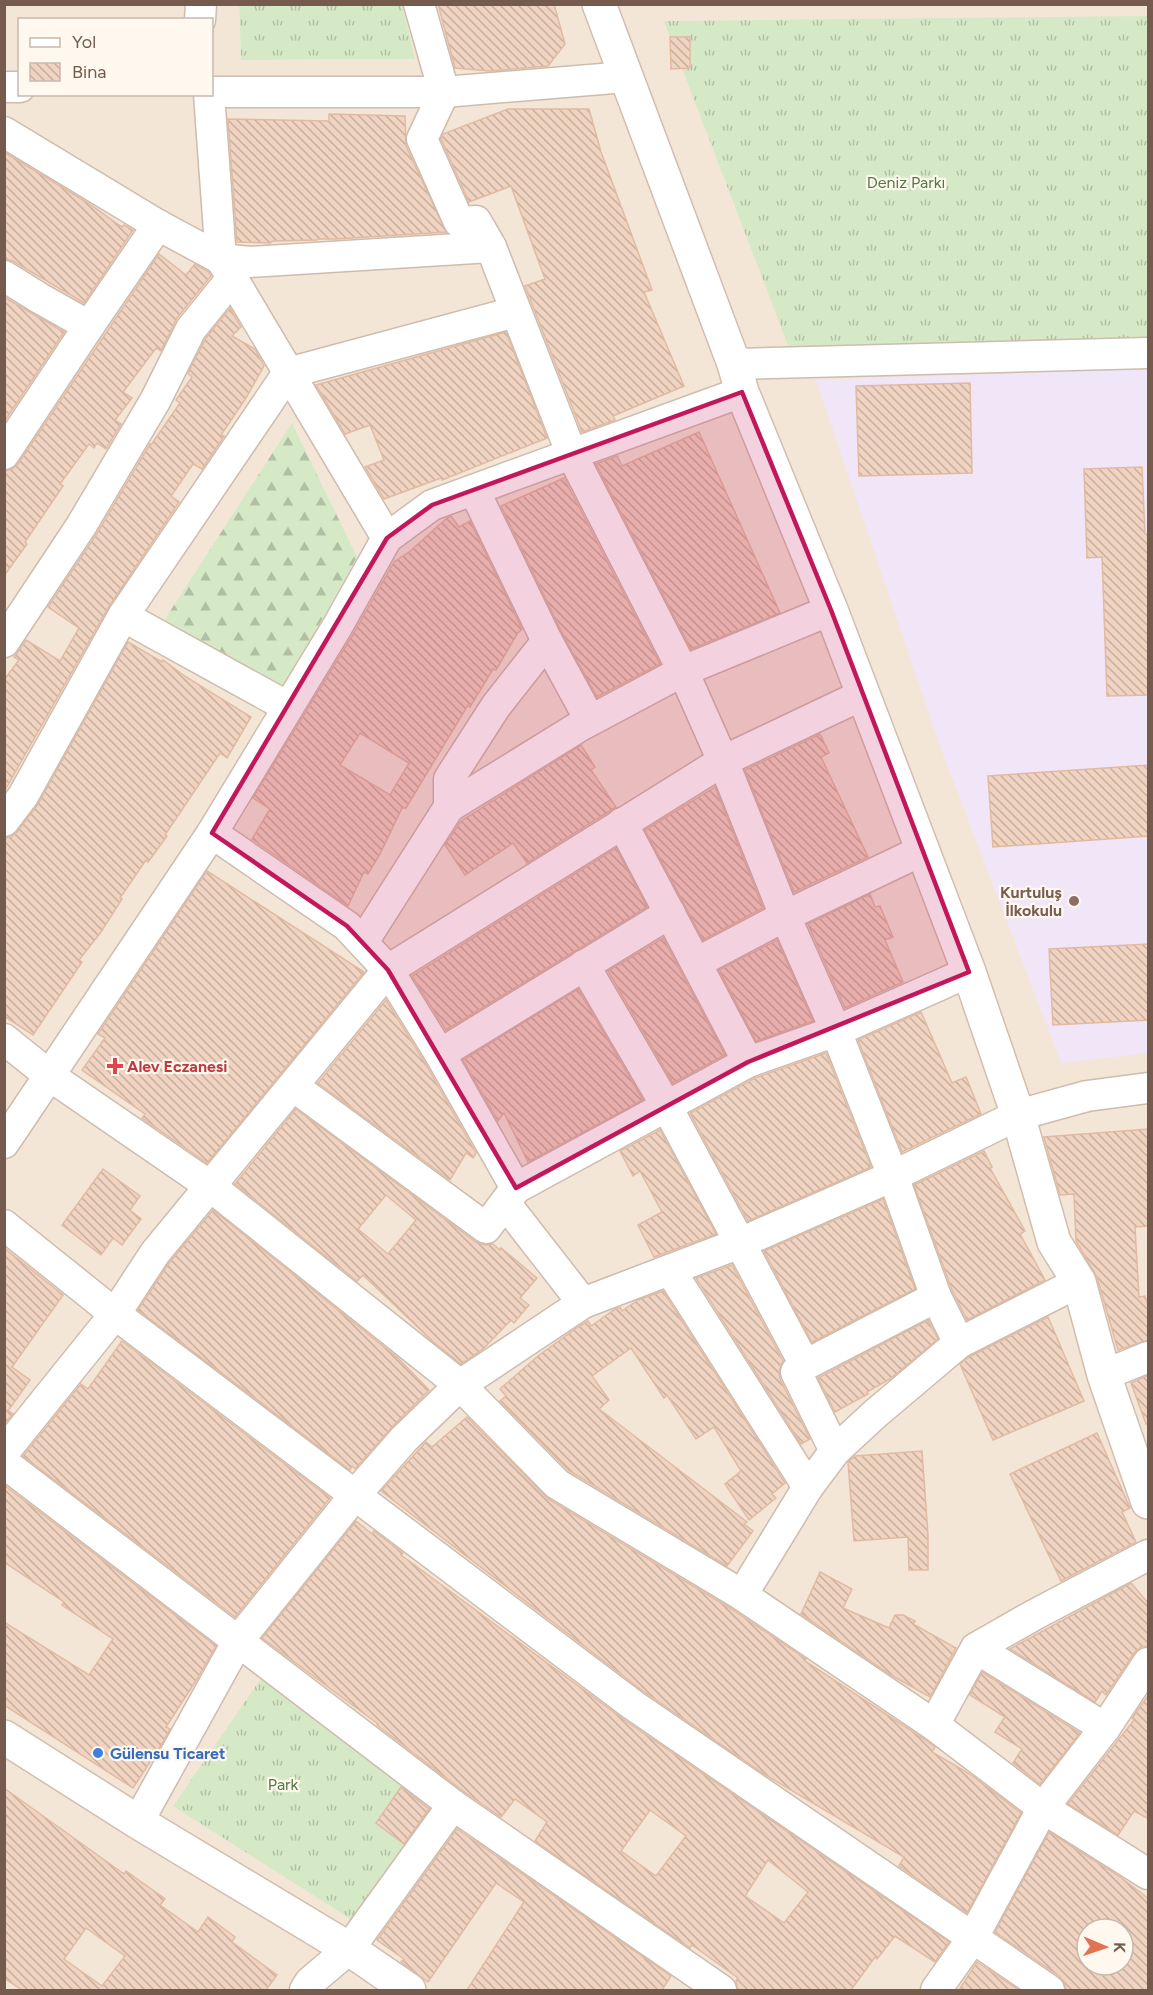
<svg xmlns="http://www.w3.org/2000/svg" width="1153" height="1995" viewBox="0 0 1153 1995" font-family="Figtree,sans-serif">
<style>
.residential{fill:#f3e6d7;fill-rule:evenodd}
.education{fill:#f1e5f8}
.grass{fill:url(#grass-tufts)}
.forest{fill:url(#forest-firs)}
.building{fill:url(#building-back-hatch);stroke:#e2baa2;stroke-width:1.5;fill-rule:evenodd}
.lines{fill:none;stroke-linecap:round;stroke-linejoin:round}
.street-casing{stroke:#cebcae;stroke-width:33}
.secondary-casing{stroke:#d2beaf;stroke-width:36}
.street{stroke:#fff;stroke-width:30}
.secondary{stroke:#fff;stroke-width:33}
.marked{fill:#c2185b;fill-opacity:0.2;stroke:#c2185b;stroke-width:4.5;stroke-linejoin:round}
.education-dot{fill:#8d6e63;stroke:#fef8ef;stroke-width:2}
.health-dot{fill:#e0444e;stroke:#fef8ef;stroke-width:2}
.shop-dot{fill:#3f7fe0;stroke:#fef8ef;stroke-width:2}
.labels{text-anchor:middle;stroke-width:4.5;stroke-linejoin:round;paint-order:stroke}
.park-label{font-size:16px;fill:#547a45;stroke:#fef8ef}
.education-label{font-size:16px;font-weight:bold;fill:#785e54;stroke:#fef8ef;text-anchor:end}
.health-label{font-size:16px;font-weight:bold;fill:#be3a42;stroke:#fef8ef;text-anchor:start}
.shop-label{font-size:16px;font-weight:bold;fill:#366cbe;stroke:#fef8ef;text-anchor:start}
</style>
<defs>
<pattern id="grass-tufts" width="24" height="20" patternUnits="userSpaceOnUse" patternTransform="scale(1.5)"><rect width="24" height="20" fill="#d5e9c7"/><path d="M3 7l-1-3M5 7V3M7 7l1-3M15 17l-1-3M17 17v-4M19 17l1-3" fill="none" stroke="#b1c0a4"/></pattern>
<pattern id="forest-firs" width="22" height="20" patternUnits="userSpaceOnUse" patternTransform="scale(1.5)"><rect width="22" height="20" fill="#d5e9c7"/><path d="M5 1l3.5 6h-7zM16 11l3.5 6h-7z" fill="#b1c0a4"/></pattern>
<pattern id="building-back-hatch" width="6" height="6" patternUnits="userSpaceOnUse" patternTransform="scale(1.5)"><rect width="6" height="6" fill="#f0d4c1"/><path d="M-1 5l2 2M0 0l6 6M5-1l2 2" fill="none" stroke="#c7af9f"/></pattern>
</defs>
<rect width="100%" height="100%" fill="#fcf4e8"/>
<!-- residential -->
<path class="residential" d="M5 5H239L241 60 414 59 402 5H1148V1990H5ZM20 20H212V94H20ZM1087 1929H1123V1965H1087Z"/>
<!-- education -->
<path class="education" d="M1148 369V1053L1061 1063 941 749 816 380Z"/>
<!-- grass -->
<g class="grass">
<path d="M239 5H402L415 59 241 60Z"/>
<path d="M1148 16V339L789 348 664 21Z"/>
<path d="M262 1677 446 1802 357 1923 173 1806Z"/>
</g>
<!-- forest -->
<path class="forest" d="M292 423 357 557 283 689 163 622Z"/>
<!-- building -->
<g class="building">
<path d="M438 4H554L565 44 548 66 490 71 455 68Z"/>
<path d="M670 37H690V68L671 69Z"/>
<path d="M508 109H589L601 152 652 290 644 292 684 386 613 416 615 420 582 432 525 286 545 279 511 186 469 202 441 139 443 134Z"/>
<path d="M329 114 405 116 406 146 446 232 336 239H318L317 240 273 241 270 243 237 242 228 119 329 121Z"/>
<path d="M4 152 88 203 122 227 124 225 133 230 84 303 13 261 4 259Z"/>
<path d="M159 254 186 275 195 264 209 272 211 276 177 318 161 351 156 348 123 392 132 398 115 420 121 424 106 449 97 443 94 448 89 444 60 484 63 486 25 542 27 544 4 576V471L12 469 18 464Z"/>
<path d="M4 297 64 332 4 422Z"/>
<path d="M230 308 241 327 232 336 255 349 264 366 246 398 221 435 224 436 202 469 193 464 171 496 179 502 108 608 4 792V680L19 660 14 657 26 640 60 661 79 628 48 607 96 535 150 444 151 445 180 403 176 400 192 377 188 373 206 338Z"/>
<path d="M506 332 547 438 442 480 441 478 384 499 365 467 384 460 370 425 345 434 316 385Z"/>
<path d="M970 383 972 473 859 476 856 386Z"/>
<path d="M699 432 780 613 691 649 596 464 617 456 622 466Z"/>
<path d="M1142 467 1145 534H1149V695L1107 696 1102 557 1087 558 1084 469Z"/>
<path d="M564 478 660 664 597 697 562 633 501 506Z"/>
<path d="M451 516 459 527 470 521 522 629 517 634 496 670 493 669 470 707 468 705 406 808H402L380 854 368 874 364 872 348 906 252 839 270 809 253 798 352 636 394 562 409 552 447 518ZM360 733 409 763 390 795 340 765Z"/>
<path d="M128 642 162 662 163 660 186 677 251 717 227 758 220 753 165 835 167 836 148 862 146 860 120 898 122 899 101 932 79 960 82 962 33 1035 4 1016V838L11 837 17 832 38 804Z"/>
<path d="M820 734 829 753 821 757 868 857 794 892 745 770Z"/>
<path d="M581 745 595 767 591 770 616 807 527 863 513 843 465 875 445 845 461 821Z"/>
<path d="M1149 765V836L993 847 988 776Z"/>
<path d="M715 787 763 908 703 940 645 830Z"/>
<path d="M616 848 647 907 446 1030 412 976Z"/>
<path d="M207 871 364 972 207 1163 142 1118 145 1114 82 1070 105 1038 98 1034Z"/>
<path d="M870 894 875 907 880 906 893 937 885 940 903 982 845 1008 808 924Z"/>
<path d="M663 938 725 1055 673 1083 608 971Z"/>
<path d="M777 940 813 1021 756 1041 719 970Z"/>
<path d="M1149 944V1020L1053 1025 1049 949Z"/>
<path d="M578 989 643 1100 528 1162 504 1113 498 1121 463 1060Z"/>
<path d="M386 1000 425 1063 476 1153 473 1158 466 1153 450 1180 318 1083Z"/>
<path d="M921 1012 952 1083 966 1077 981 1114 902 1152 858 1040Z"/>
<path d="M826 1053 871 1167 748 1221 690 1113 755 1078Z"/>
<path d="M296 1109 476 1242 485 1245 493 1244 500 1250 501 1248 537 1278 520 1298 529 1305 514 1323 511 1320 483 1349 461 1364 431 1340 363 1275 357 1281 235 1184ZM386 1195 416 1220 388 1254 358 1229Z"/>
<path d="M1149 1129V1226L1135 1227 1139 1297 1145 1296 1149 1309V1340L1118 1350 1097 1277 1076 1241 1074 1194 1060 1195 1044 1137Z"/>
<path d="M660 1130 716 1234 654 1257 638 1225 662 1212 640 1171 633 1176 620 1151Z"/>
<path d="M984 1151 992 1167 990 1168 1025 1231 1020 1234 1045 1280 967 1320 952 1290 914 1185Z"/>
<path d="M103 1169 140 1196 130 1210 141 1219 122 1245 113 1238 101 1255 62 1225Z"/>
<path d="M883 1199 915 1289 812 1342 764 1251Z"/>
<path d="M213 1210 398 1358 429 1390 391 1428 355 1469 352 1466 350 1470 138 1310 169 1263Z"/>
<path d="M4 1248 63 1295 12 1367 30 1380 8 1411 13 1414 4 1424Z"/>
<path d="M732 1265 783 1361 779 1372 780 1379 810 1439 801 1444 696 1278Z"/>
<path d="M663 1291 785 1483 772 1494 776 1498 749 1520 725 1484 741 1471 714 1427 696 1439 667 1395 664 1398 631 1348 592 1376 609 1400 599 1409 747 1522 744 1524 753 1531 727 1566 568 1470 500 1401 506 1396 500 1389 538 1356 578 1327 588 1321 591 1326 614 1310 620 1307 622 1311 638 1300Z"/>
<path d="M1048 1317 1084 1401 993 1440 960 1364 969 1357Z"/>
<path d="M928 1320 938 1339 890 1379 867 1392 868 1394 835 1412 818 1378Z"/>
<path d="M122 1341 330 1498 235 1617 23 1456 81 1384 88 1389Z"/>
<path d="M1149 1375V1423L1146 1424 1131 1383Z"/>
<path d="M467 1417 548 1499 733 1610 806 1659 805 1661 924 1739 935 1747 932 1752 970 1774 1021 1813 967 1913 899 1866 904 1857 764 1774 643 1691 381 1491 426 1442 432 1447Z"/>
<path d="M1097 1433 1130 1508 1122 1512 1136 1542 1061 1581 1010 1474Z"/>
<path d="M922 1451 928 1535V1570H909L908 1537 854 1541 848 1462 855 1456Z"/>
<path d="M4 1485 216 1646 197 1679 166 1727 170 1729 163 1742 133 1788 4 1705V1622L89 1675 113 1639 62 1605 64 1602 4 1562Z"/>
<path d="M356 1521 372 1534 374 1531 403 1553 401 1555 623 1719 949 1942 935 1962 895 1936 877 1959 875 1957 851 1990H738L736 1981 738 1978 692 1945 690 1948 535 1841 547 1822 515 1799 501 1817 463 1791 377 1725 378 1724 262 1638ZM650 1810 686 1836 656 1876 621 1851ZM768 1860 808 1892 784 1923 745 1896Z"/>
<path d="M820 1572 852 1589 843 1608 889 1628 895 1615H903L915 1621 913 1624 956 1648 930 1697 891 1675 801 1614Z"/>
<path d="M1131 1583 1149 1604V1646L1141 1647 1134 1653 1106 1695 1102 1691 1095 1702 1010 1649Z"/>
<path d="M982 1672 1080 1733 1040 1784 1013 1763 1022 1749 995 1732 1005 1717 970 1695Z"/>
<path d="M1149 1694V1819L1134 1811 1118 1835 1068 1804 1134 1720 1132 1718Z"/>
<path d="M401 1787 429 1809 404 1844 376 1823Z"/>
<path d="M4 1788 124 1874 126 1871 165 1899 160 1905 198 1932 208 1917 235 1937 232 1942 277 1975 266 1990H22L4 1978ZM86 1928 125 1956 102 1986 64 1959Z"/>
<path d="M457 1829 671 1976 662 1990H467L524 1902 496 1883 428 1982 401 1962 404 1959 377 1940Z"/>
<path d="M1049 1832 1119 1876 1149 1899V1990H1066L1064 1982 1059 1976 995 1932ZM1087 1929H1123V1965H1087Z"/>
<path d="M977 1962 1019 1990H959Z"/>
</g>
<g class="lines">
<!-- street casing -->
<g class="street-casing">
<g id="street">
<path d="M419 4 444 92 422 139 459 222 476 221 491 247 572 455 683 671 723 761 785 916 836 1031 893 1176 936 1297 959 1343"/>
<path d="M200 20 201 4"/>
<path d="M4 87H20"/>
<path d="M212 92H444L626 77"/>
<path d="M209 94 221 259 387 538"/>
<path d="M4 132 158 225 221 259 249 262 491 247"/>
<path d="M4 276 41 299 89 326"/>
<path d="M734 364 1148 353"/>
<path d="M4 454 89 326 158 225"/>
<path d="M474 490 547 641 590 720"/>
<path d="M123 616 288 707"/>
<path d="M4 642 81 526 155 401 191 329 233 277"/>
<path d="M449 807V779L496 706 547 641"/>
<path d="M4 821 23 796 123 616 288 373 515 312"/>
<path d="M622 823 748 1062"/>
<path d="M212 833 347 926 388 970 440 1054 516 1188"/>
<path d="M363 942 449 807 580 726 683 671 831 610"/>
<path d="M696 963 785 916 923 850"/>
<path d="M4 1039 50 1076 210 1186 460 1385 557 1484 742 1595 934 1725 1043 1808 1148 1874"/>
<path d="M440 1054 670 913"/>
<path d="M293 1086 486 1228 516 1188 748 1062 836 1031 969 972"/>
<path d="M4 1143 212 833 337 627 387 538 432 505 742 392"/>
<path d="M505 1203 583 1303"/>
<path d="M4 1225 115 1314 633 1705 1049 1990"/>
<path d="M670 1270 808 1487"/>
<path d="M805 1365 936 1297"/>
<path d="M1104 1375 1148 1357"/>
<path d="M835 1451 796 1372 805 1365 740 1243 893 1176 1018 1115 1087 1096 1148 1088"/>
<path d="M4 1452 115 1314 155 1253 388 970 723 761 862 695"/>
<path d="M4 1463 453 1805 721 1990"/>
<path d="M742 1595 808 1487 835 1451 875 1414 959 1343 1079 1282"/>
<path d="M976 1648 1105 1728"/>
<path d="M934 1725 976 1648 1034 1615 1148 1555"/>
<path d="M138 1822 238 1641 355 1495 404 1439 460 1385 583 1303 740 1243 667 1107 584 965"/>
<path d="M305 1990 310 1982 349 1949 453 1805"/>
<path d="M936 1990 972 1939 1043 1808 1105 1728 1148 1663"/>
</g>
</g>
<!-- secondary casing -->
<g class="secondary-casing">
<g id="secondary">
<path d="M599 4 734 364 742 392 831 610 969 972 1018 1115 1054 1242 1079 1282 1104 1375 1148 1502"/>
<path d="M4 1737 138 1822 349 1949 409 1990"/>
</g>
</g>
<!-- street -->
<use href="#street" class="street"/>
<!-- secondary -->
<use href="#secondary" class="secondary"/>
</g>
<!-- marked area -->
<path class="marked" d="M742 392 831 610 969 972 748 1062 516 1188 388 970 347 926 212 833 387 538 432 505Z"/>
<!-- markers -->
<circle class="education-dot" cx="1074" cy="901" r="6"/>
<path class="health-dot" d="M112 1057h6v6h6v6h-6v6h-6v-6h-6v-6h6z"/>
<circle class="shop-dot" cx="98" cy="1753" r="6"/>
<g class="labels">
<!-- park labels -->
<g class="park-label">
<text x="906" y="188">Deniz Parkı</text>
<text x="283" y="1790">Park</text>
</g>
<!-- education labels -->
<g class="education-label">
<text x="1062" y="898">Kurtuluş<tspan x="1062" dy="18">İlkokulu</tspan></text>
</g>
<!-- health labels -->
<g class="health-label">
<text x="127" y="1072">Alev Eczanesi</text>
</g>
<!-- shop labels -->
<g class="shop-label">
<text x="110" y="1759">Gülensu Ticaret</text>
</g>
</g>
<!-- border -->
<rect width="1153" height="1995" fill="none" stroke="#755b4d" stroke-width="12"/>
<!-- legend -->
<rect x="18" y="18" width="195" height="78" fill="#fef8ef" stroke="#c7b9ae" stroke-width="1.5"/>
<rect x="30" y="38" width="30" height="9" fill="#ffffff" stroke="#c7b9ae" stroke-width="1.5"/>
<text x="72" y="48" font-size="18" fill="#755b4d">Yol</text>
<rect x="30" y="63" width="30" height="18" fill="url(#building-back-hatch)" stroke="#c7b9ae" stroke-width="1.5"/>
<text x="72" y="78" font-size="18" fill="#755b4d">Bina</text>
<!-- north arrow -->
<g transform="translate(1105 1947) rotate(92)"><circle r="28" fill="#fef8ef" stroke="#c7b9ae" stroke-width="1.5"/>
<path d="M0-4.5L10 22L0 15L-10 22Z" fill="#e17252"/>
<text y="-9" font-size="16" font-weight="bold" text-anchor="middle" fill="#755b4d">K</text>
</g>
</svg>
